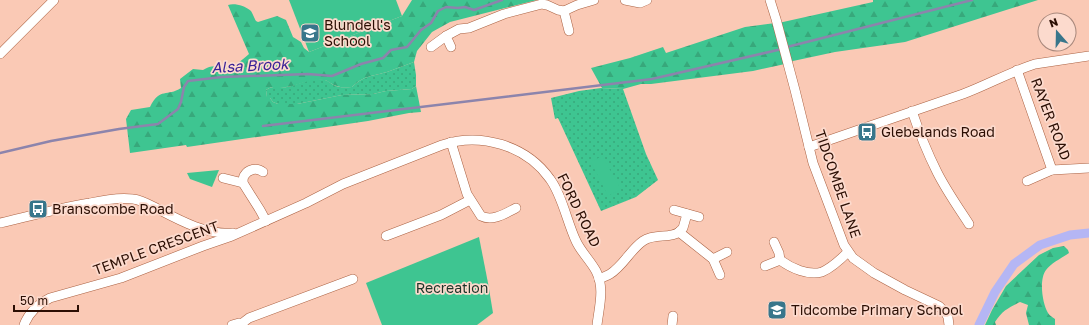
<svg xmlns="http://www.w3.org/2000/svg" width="1089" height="325" viewBox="0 0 1089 325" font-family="'Golos Text',sans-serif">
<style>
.grass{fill:url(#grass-dots)}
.forest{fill:url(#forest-firs)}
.park{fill:#3ec591}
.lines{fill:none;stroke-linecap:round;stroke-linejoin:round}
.stream{stroke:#8c84ac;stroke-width:2.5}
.canal{stroke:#b5b6f4;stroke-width:9}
.minor-casing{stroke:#ab6243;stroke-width:10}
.minor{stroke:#fff;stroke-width:9}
.labels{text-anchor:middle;stroke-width:3.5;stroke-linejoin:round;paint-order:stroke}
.poi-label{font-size:14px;fill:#2b0e03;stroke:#fcdacd;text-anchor:start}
.street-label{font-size:14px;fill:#2b0e03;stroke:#fcdacd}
.park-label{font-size:14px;fill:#1c3328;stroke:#fcdacd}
.water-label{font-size:15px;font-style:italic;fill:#3b2297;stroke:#fcdacd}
</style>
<defs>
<pattern id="grass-dots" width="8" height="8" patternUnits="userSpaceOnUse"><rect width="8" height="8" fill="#3ec591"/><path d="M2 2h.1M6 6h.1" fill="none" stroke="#37a87b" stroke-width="1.8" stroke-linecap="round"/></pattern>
<pattern id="forest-firs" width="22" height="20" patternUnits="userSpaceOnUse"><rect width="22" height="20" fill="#3ec591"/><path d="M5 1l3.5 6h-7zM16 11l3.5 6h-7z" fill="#37a87b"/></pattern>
</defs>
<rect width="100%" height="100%" fill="#fac9b5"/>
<!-- grass -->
<g class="grass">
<path d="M414 62 416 75V86L412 89 386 91 373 94 342 95 297 104H278L273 102 270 98H267L266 90C272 85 280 88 287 87 299 85 312 76 325 80 329 81 332 85 336 86 341 88 347 87 352 87 365 75 370 77 387 72 396 69 405 65 414 62Z"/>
<path d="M601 88 623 89 646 154 658 180 636 197 601 211 558 118 555 119 551 98 579 91Z"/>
</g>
<!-- forest -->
<g class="forest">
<path d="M412 0H537L450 22 432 32 417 51 414 62C405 65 396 69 387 72 370 77 365 75 352 87 347 87 341 88 337 86 332 85 328 80 323 80 309 78 299 86 286 87 279 88 272 85 266 90L267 97 270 98 273 102 278 104H297L342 95 373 94 386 91 412 89 416 86 421 112 409 113 368 121 187 147 186 145 130 153 126 119 131 110 150 107C160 87 167 97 181 88L180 79 193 69 203 70C214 63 217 68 228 67 236 66 243 59 249 54L228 5C235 3 245 6 251 11 253 14 254 18 256 21L258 22 277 16 286 20 293 37 301 42 304 48 309 52 402 16Z"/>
<path d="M873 0H1038L905 42 835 52 793 61 785 64 753 71 651 84H641L623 89 602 88 591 68 630 58 663 47 666 53 745 27 783 22 873 2Z"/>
<path d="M1064 246 1068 250 1069 253C1062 258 1051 263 1046 270 1039 279 1042 303 1048 313 1049 315 1052 317 1055 319V325H1029L1026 313 1028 305 1020 302C1008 308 1002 311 995 322L996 325H985L992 310 1006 286 1039 255 1053 248Z"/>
</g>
<!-- park -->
<g class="park">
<path d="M289 0H396L402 16 309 52Z"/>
<path d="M602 156 621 189 608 196 591 162Z"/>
<path d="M219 170 212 187 190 179 187 173Z"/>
<path d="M479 237 488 283 493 313 477 325H382L366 283Z"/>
</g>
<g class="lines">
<!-- stream -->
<g class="stream">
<path d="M787 47 972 0"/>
<path d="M263 126 652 79 782 49"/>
<path d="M0 153 51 141 119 129 158 124 178 109 181 102 184 87 188 81 222 77 308 74 332 76 361 64 383 58 391 50 407 47 421 30 431 23 438 11 446 7 458 8 465 7 474 10 502 0"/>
</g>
<!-- canal -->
<path class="canal" d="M979 325 995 292 1014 264 1040 245 1070 235 1089 233"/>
<!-- minor casing -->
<g class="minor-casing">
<g id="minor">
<path d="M625 0 640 3 647 0"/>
<path d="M770 0 776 19 795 90 813 163 844 245 853 258 874 273 905 290 939 306 945 312 948 317 949 325"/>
<path d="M564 11 569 31"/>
<path d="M431 47 446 36"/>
<path d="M451 47 446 36 459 29 469 28 504 14 542 4 547 5 558 10 564 11 577 5 594 0"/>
<path d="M0 54 54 0"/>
<path d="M1017 70 1052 170 1089 168"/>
<path d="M912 111C919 132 927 152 937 172 946 190 958 207 969 224"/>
<path d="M451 142 467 194 481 216C493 222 506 213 516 208"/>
<path d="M809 147 963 94C987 85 1010 72 1035 64L1089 56"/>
<path d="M263 172C257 167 248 169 244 176 243 178 243 181 243 183L260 210 266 221"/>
<path d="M223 178 243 183"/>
<path d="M1027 181 1052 170"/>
<path d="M674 210 699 217"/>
<path d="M0 223C30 216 60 208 90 203 103 200 119 197 133 199 142 200 150 205 158 209 181 221 207 235 233 233"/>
<path d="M679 232 683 228 687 214"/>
<path d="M386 236 441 215 470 200"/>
<path d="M774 242 779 253 780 260"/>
<path d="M713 259 727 252"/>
<path d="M765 266 780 260C791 268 808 276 822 272 831 268 841 259 848 252"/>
<path d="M599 279C603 277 607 276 610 274 623 266 631 249 643 241 655 233 670 239 679 232L713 259 720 275"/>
<path d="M24 325C29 312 38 304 50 298L121 278 203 246 232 236 306 203 343 184 442 145C480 132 526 145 550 179 562 195 567 222 576 241 581 252 590 260 596 271 605 288 599 307 597 325"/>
<path d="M232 325 239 323 242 324 245 321 249 318 353 279"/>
<path d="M672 325 673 316"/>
</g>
</g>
<!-- minor -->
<use href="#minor" class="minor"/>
</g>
<!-- icons -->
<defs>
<g id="school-square" transform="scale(1)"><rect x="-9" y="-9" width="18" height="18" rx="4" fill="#38768b" stroke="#fcdacd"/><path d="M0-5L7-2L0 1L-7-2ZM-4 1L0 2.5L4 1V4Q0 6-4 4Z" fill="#fff"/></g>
<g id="bus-square" transform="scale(1)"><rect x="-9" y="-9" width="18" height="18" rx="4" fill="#38768b" stroke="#fcdacd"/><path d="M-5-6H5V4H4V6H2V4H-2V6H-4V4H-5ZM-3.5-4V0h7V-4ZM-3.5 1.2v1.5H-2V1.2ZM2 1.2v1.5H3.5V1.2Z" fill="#fff"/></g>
</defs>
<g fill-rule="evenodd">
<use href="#school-square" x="310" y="33"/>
<use href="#bus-square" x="867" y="132"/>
<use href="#bus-square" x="38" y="209"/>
<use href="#school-square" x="777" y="310"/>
</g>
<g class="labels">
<!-- poi labels -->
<g class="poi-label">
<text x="324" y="30">Blundell's<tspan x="324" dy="16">School</tspan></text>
<text x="881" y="137">Glebelands Road</text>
<text x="52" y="214">Branscombe Road</text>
<text x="791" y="315">Tidcombe Primary School</text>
</g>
<!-- street labels -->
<g class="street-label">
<text transform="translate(1051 119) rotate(69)" y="5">RAYER ROAD</text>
<text transform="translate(838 184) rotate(71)" y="5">TIDCOMBE LANE</text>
<text transform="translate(579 210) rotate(64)" y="5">FORD ROAD</text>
<text transform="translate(156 248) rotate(-20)" y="5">TEMPLE CRESCENT</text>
</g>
<!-- park labels -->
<g class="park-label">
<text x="452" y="293">Recreation</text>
</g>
<!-- water labels -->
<g class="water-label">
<text transform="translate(250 66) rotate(-3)" y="5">Alsa Brook</text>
</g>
</g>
<!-- north arrow -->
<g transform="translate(1057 32) rotate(340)"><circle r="19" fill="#fcdacd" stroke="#a8887c"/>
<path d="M0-3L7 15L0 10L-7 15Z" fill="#38768b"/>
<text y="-6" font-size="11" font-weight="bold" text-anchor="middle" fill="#2b0e03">N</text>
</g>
<!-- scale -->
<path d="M14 305v6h64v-6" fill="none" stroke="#2b0e03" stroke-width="2"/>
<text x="20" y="305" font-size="12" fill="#2b0e03" stroke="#fcdacd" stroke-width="3" paint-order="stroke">50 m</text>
</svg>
